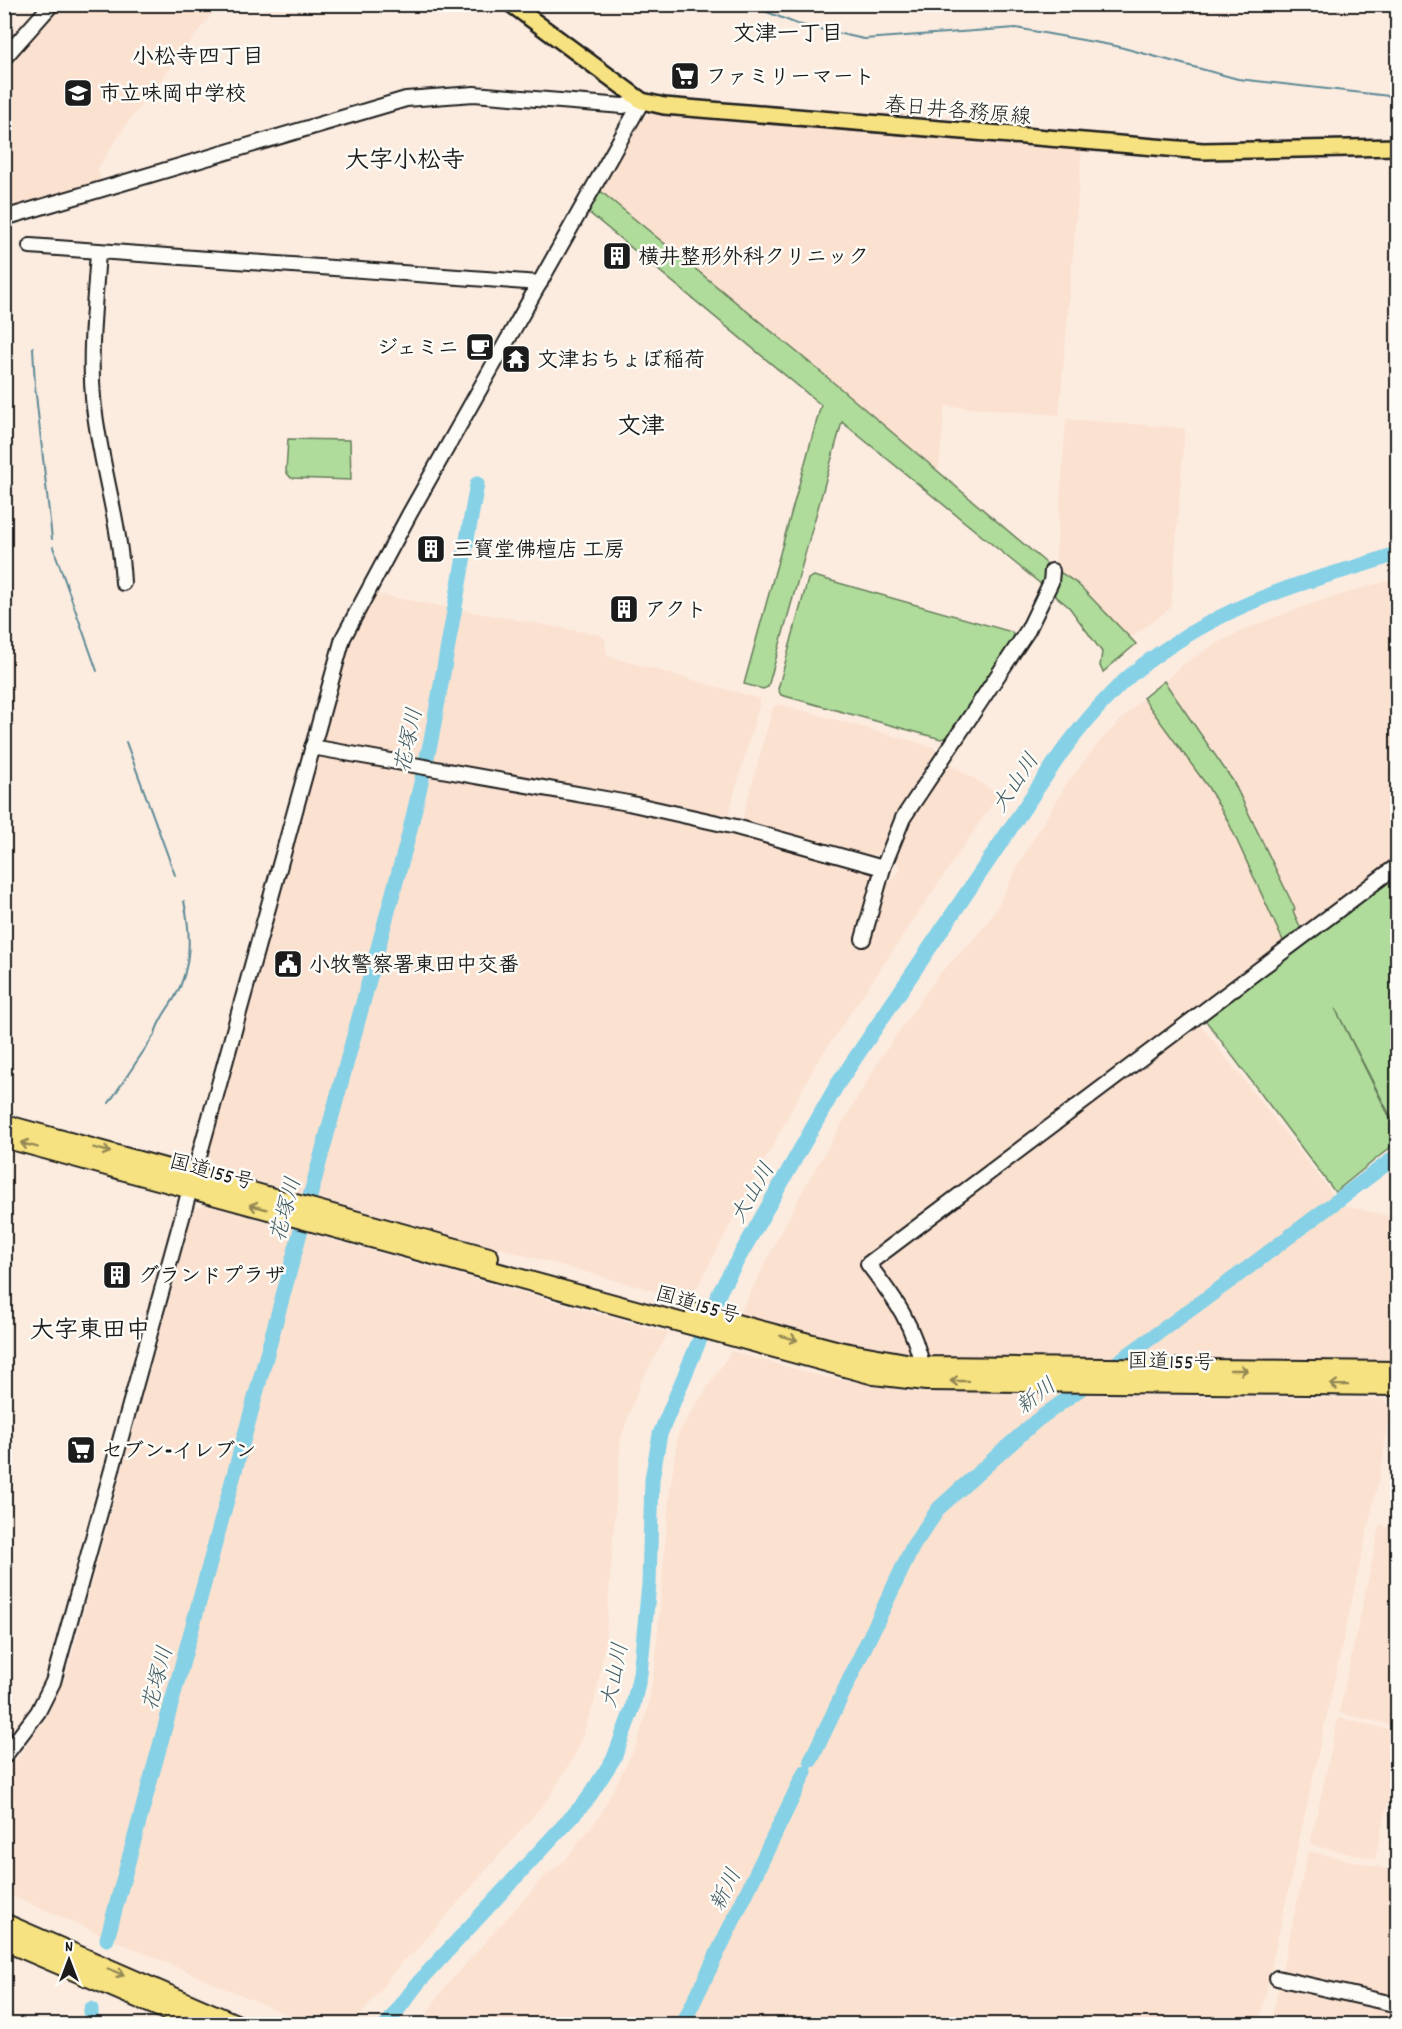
<svg xmlns="http://www.w3.org/2000/svg" width="1402" height="2029" viewBox="0 0 1402 2029" font-family="Dekko,'Klee One',sans-serif">
<style>
.built{fill:#fbe1d0}
.green{fill:#afdc9a;stroke:#667c5b;stroke-width:1.5}
.lines{fill:none;stroke-linecap:round;stroke-linejoin:round}
.stream{stroke:#5c8995;stroke-width:2}
.river{stroke:#86d1e6;stroke-width:15}
.secondary-casing{stroke:#1c1c1c;stroke-width:18}
.primary-casing{stroke:#1c1c1c;stroke-width:20}
.highway-casing{stroke:#1c1c1c;stroke-width:22}
.secondary{stroke:#fdfcf7;stroke-width:14}
.primary{stroke:#f7e281;stroke-width:15}
.highway{stroke:#f7e281;stroke-width:18}
.oneway{stroke:#948954}
.labels{text-anchor:middle;stroke-width:5;stroke-linejoin:round;paint-order:stroke}
.poi-label{font-size:21px;font-weight:bold;fill:#1c1c1c;stroke:#fdfcf7;text-anchor:start}
.street-label{font-size:21px;fill:#1c1c1c;stroke:#fdfcf7}
.neighbourhood-label{font-size:22px;font-weight:bold;fill:#1c1c1c;stroke:#fdfcf7}
.water-label{font-size:22px;font-style:italic;fill:#415b63;stroke:#fdfcf7}
.quarter-label{font-size:24px;font-weight:bold;fill:#1c1c1c;stroke:#fdfcf7}
</style>
<rect width="100%" height="100%" fill="#fcece0"/>
<filter id="ink" filterUnits="userSpaceOnUse"><feTurbulence type="fractalNoise" baseFrequency=".0167" numOctaves="2"/><feDisplacementMap in="SourceGraphic" scale="12" xChannelSelector="R" yChannelSelector="G"/><feConvolveMatrix kernelMatrix="1 2 1 2 8 2 1 2 1" color-interpolation-filters="sRGB"/></filter>
<g filter="url(#ink)">
<!-- built -->
<g class="built">
<path d="M57 5H219L129 121 98 168 101 181 5 209V64Z"/>
<path d="M652 113 1079 148 1082 151 1059 415 945 406 939 471 601 191 642 119Z"/>
<path d="M1066 419 1185 428 1171 608 1131 638 1078 584 1055 568Z"/>
<path d="M1397 578V859L1302 930 1293 911 1295 909 1230 774 1165 681 1181 666 1215 644 1257 624 1316 602Z"/>
<path d="M375 594 600 635 605 639 607 656 761 699 728 817 600 789 324 742 322 738 343 664 363 612Z"/>
<path d="M1143 698 1208 787 1228 821 1284 943 1197 1020 1341 1205 1397 1218V1360L939 1356 838 1343 739 1314 805 1186 880 1059 938 975 974 939 994 913 1024 854 1068 782 1101 740Z"/>
<path d="M779 704 934 747 936 752 906 798 882 851 871 857 745 822 743 816 773 707Z"/>
<path d="M321 753 675 819 874 873 876 878 885 884 892 880 900 869 895 858 912 817 947 762 999 794 816 1064 690 1301 217 1170 209 1156 217 1118 317 756Z"/>
<path d="M205 1205 668 1333 641 1382 621 1438 605 1645 595 1700 575 1756 548 1799 414 1953 403 1960 363 2013 346 2024H308L5 1893V1771L17 1759 48 1714 67 1673 193 1211Z"/>
<path d="M731 1351 825 1377 914 1392 1383 1399 1390 1408 1383 1459 1259 2024H420L444 1988 545 1876 564 1861 599 1817 637 1743 647 1711 655 1665 669 1497 678 1433Z"/>
<path d="M1380 1525 1397 1529V1726L1339 1713Z"/>
<path d="M1338 1718 1397 1731V1799L1389 1798 1375 1859 1310 1845Z"/>
<path d="M1308 1851 1397 1871V1998L1282 1971Z"/>
<path d="M1281 1987 1397 2013V2024H1270L1278 1989Z"/>
</g>
<!-- green -->
<g class="green">
<path d="M598 189 821 372 1046 563 1078 584 1136 644 1103 672 1100 666 1102 652 1069 607 842 422 768 687 763 689 744 684 821 405 587 211Z"/>
<path d="M288 439 350 440 351 480 291 478 286 472Z"/>
<path d="M814 576 1012 632 1014 637 947 737 941 739 781 695 778 689 808 579Z"/>
<path d="M1164 681 1233 781 1295 909 1293 911 1302 931 1284 943 1228 821 1208 787 1143 698Z"/>
<path d="M1397 871V1129L1335 1008 1394 1126 1397 1142 1335 1192 1203 1017Z"/>
</g>
<g class="lines">
<!-- stream -->
<g class="stream">
<path d="M747 4 797 24 864 39 1016 28 1116 46 1238 79 1398 97"/>
<path d="M33 347 35 386 52 539"/>
<path d="M53 547 97 671"/>
<path d="M126 742 175 875"/>
<path d="M109 1103 155 1034C158 1020 168 1009 175 997 192 967 191 934 184 901"/>
</g>
<!-- river -->
<g class="river">
<path d="M811 1760 913 1546 939 1508 1036 1421 1237 1276 1398 1155"/>
<path d="M107 1939 408 838 431 740 477 484"/>
<path d="M91 2009V2024"/>
<path d="M387 2024 418 1983 587 1800 614 1758 632 1710 640 1674 649 1584 652 1479 660 1434 721 1289 837 1085 1062 752C1086 720 1121 679 1154 657 1192 630 1236 607 1280 591 1318 576 1359 568 1398 553"/>
<path d="M683 2024 805 1772"/>
</g>
<!-- secondary casing -->
<g class="secondary-casing">
<g id="secondary">
<path d="M4 58 52 4"/>
<path d="M4 218 406 99 474 94 623 106 642 101"/>
<path d="M30 246 540 283"/>
<path d="M98 252C95 300 89 350 93 398 99 461 120 520 123 583"/>
<path d="M312 747 628 803 736 827 883 868"/>
<path d="M863 939 883 868 903 818 1028 630 1051 582 1052 571"/>
<path d="M924 1372C913 1323 897 1302 868 1264L1398 865"/>
<path d="M4 1757 38 1712 53 1682 343 638 410 513 642 101"/>
<path d="M1277 1978 1398 2005"/>
</g>
</g>
<!-- primary casing -->
<g class="primary-casing">
<path id="primary" d="M511 4 642 101 664 106 1203 151 1398 147"/>
</g>
<!-- highway casing -->
<g class="highway-casing">
<g id="highway">
<path d="M4 1124 489 1257"/>
<path d="M4 1138 874 1375 926 1381 1398 1386"/>
<path d="M695 1313 839 1351 923 1366 1398 1371"/>
<path d="M4 1923 236 2024"/>
<path d="M4 1941 198 2024"/>
</g>
</g>
<!-- secondary -->
<use href="#secondary" class="secondary"/>
<!-- primary -->
<use href="#primary" class="primary"/>
<!-- highway -->
<use href="#highway" class="highway"/>
</g>
<!-- one-way arrows -->
<defs><path id="oneway-shaft" d="M-6 0H5M1.5-3L5.5 0L1.5 3" fill="none" stroke-width="1.6" stroke-linecap="round" stroke-linejoin="round" transform="scale(1.5)"/></defs>
<g class="oneway">
<use href="#oneway-shaft" transform="translate(29 1145) rotate(-165)"/>
<use href="#oneway-shaft" transform="translate(102 1150) rotate(15)"/>
<use href="#oneway-shaft" transform="translate(258 1207) rotate(-165)"/>
<use href="#oneway-shaft" transform="translate(789 1338) rotate(15)"/>
<use href="#oneway-shaft" transform="translate(1239 1370)"/>
<use href="#oneway-shaft" transform="translate(959 1381) rotate(-180)"/>
<use href="#oneway-shaft" transform="translate(1339 1385) rotate(-179)"/>
<use href="#oneway-shaft" transform="translate(116 1972) rotate(23)"/>
</g>
</g>
<!-- icons -->
<defs>
<g id="supermarket-square" transform="scale(1.5)"><rect x="-9" y="-9" width="18" height="18" rx="4" fill="#1c1c1c" stroke="#fdfcf7"/><path d="M-6-5.5h2.5l.6 2H6L4.5 2H-2.5L-4.4-4H-6ZM-1.5 3.2a1.3 1.3 0 1 0 .1 0ZM3 3.2a1.3 1.3 0 1 0 .1 0Z" fill="#fff"/></g>
<g id="school-square" transform="scale(1.5)"><rect x="-9" y="-9" width="18" height="18" rx="4" fill="#1c1c1c" stroke="#fdfcf7"/><path d="M0-5L7-2L0 1L-7-2ZM-4 1L0 2.5L4 1V4Q0 6-4 4Z" fill="#fff"/></g>
<g id="building-square" transform="scale(1.5)"><rect x="-9" y="-9" width="18" height="18" rx="4" fill="#1c1c1c" stroke="#fdfcf7"/><path d="M-4-6H4V6H1V3H-1V6H-4ZM-2.5-4.3h1.7v1.8h-1.7ZM.8-4.3h1.7v1.8H.8ZM-2.5-1h1.7V.8h-1.7ZM.8-1h1.7V.8H.8Z" fill="#fff"/></g>
<g id="cafe-square" transform="scale(1.5)"><rect x="-9" y="-9" width="18" height="18" rx="4" fill="#1c1c1c" stroke="#fdfcf7"/><path d="M-5.5-4.5H6V0H3Q3 3.5 0 3.5H-2.5Q-5.5 3.5-5.5 0ZM3-3.2v2h1.7v-2ZM-6 4.5H4V6H-6Z" fill="#fff"/></g>
<g id="temple-square" transform="scale(1.5)"><rect x="-9" y="-9" width="18" height="18" rx="4" fill="#1c1c1c" stroke="#fdfcf7"/><path d="M0-6L5-2H3V0L6.5 2.5H4V6H1.5V3h-3V6H-4V2.5H-6.5L-3 0V-2H-5Z" fill="#fff"/></g>
<g id="civic-square" transform="scale(1.5)"><rect x="-9" y="-9" width="18" height="18" rx="4" fill="#1c1c1c" stroke="#fdfcf7"/><path d="M-.6-6.5H3V-4.5H.6V-3L4-1V1h2V6H-6V1h2V-1L-.6-3ZM-1.2 2.5V6h2.4V2.5Z" fill="#fff"/></g>
</defs>
<g fill-rule="evenodd">
<use href="#supermarket-square" x="685" y="76"/>
<use href="#school-square" x="78" y="93"/>
<use href="#building-square" x="617" y="256"/>
<use href="#cafe-square" x="480" y="347"/>
<use href="#temple-square" x="516" y="359"/>
<use href="#building-square" x="431" y="549"/>
<use href="#building-square" x="624" y="609"/>
<use href="#civic-square" x="288" y="964"/>
<use href="#building-square" x="117" y="1275"/>
<use href="#supermarket-square" x="81" y="1450"/>
</g>
<g class="labels">
<!-- poi labels -->
<g class="poi-label">
<text x="706" y="83">ファミリーマート</text>
<text x="99" y="100">市立味岡中学校</text>
<text x="638" y="263">横井整形外科クリニック</text>
<text x="459" y="354" text-anchor="end">ジェミニ</text>
<text x="537" y="366">文津おちょぼ稲荷</text>
<text x="452" y="556">三寳堂佛檀店 工房</text>
<text x="645" y="616">アクト</text>
<text x="309" y="971">小牧警察署東田中交番</text>
<text x="138" y="1282">グランドプラザ</text>
<text x="102" y="1457">セブン-イレブン</text>
</g>
<!-- street labels -->
<g class="street-label">
<text transform="translate(958 110) rotate(5)" y="7">春日井各務原線</text>
<text transform="translate(212 1171) rotate(15)" y="7">国道155号</text>
<text transform="translate(698 1304) rotate(16)" y="7">国道155号</text>
<text transform="translate(1171 1361) rotate(1)" y="7">国道155号</text>
</g>
<!-- neighbourhood labels -->
<g class="neighbourhood-label">
<text x="788" y="40">文津一丁目</text>
<text x="198" y="63">小松寺四丁目</text>
</g>
<!-- water labels -->
<g class="water-label">
<text transform="translate(407 740) rotate(-78)" y="8">花塚川</text>
<text transform="translate(1014 782) rotate(-56)" y="8">大山川</text>
<text transform="translate(751 1192) rotate(-60)" y="8">大山川</text>
<text transform="translate(284 1209) rotate(-75)" y="8">花塚川</text>
<text transform="translate(1035 1395) rotate(-38)" y="8">新川</text>
<text transform="translate(613 1675) rotate(-79)" y="8">大山川</text>
<text transform="translate(156 1678) rotate(-75)" y="8">花塚川</text>
<text transform="translate(724 1889) rotate(-64)" y="8">新川</text>
</g>
<!-- quarter labels -->
<g class="quarter-label">
<text x="405" y="167">大字小松寺</text>
<text x="641" y="433">文津</text>
<text x="90" y="1337">大字東田中</text>
</g>
</g>
<!-- margin -->
<rect width="1402" height="2029" fill="none" stroke="#fdfcf7" stroke-width="24"/>
<rect x="12" y="12" width="1378" height="2005" fill="none" stroke="#1c1c1c" stroke-width="2" filter="url(#ink)"/>
<!-- north arrow -->
<g transform="translate(69 1960)" stroke="#fdfcf7" stroke-width="4.5" paint-order="stroke">
<path d="M0-4.5L10 22L0 15L-10 22Z" fill="#1c1c1c"/>
<text y="-9" font-size="16" font-weight="bold" text-anchor="middle" fill="#1c1c1c">N</text>
</g>
</svg>
